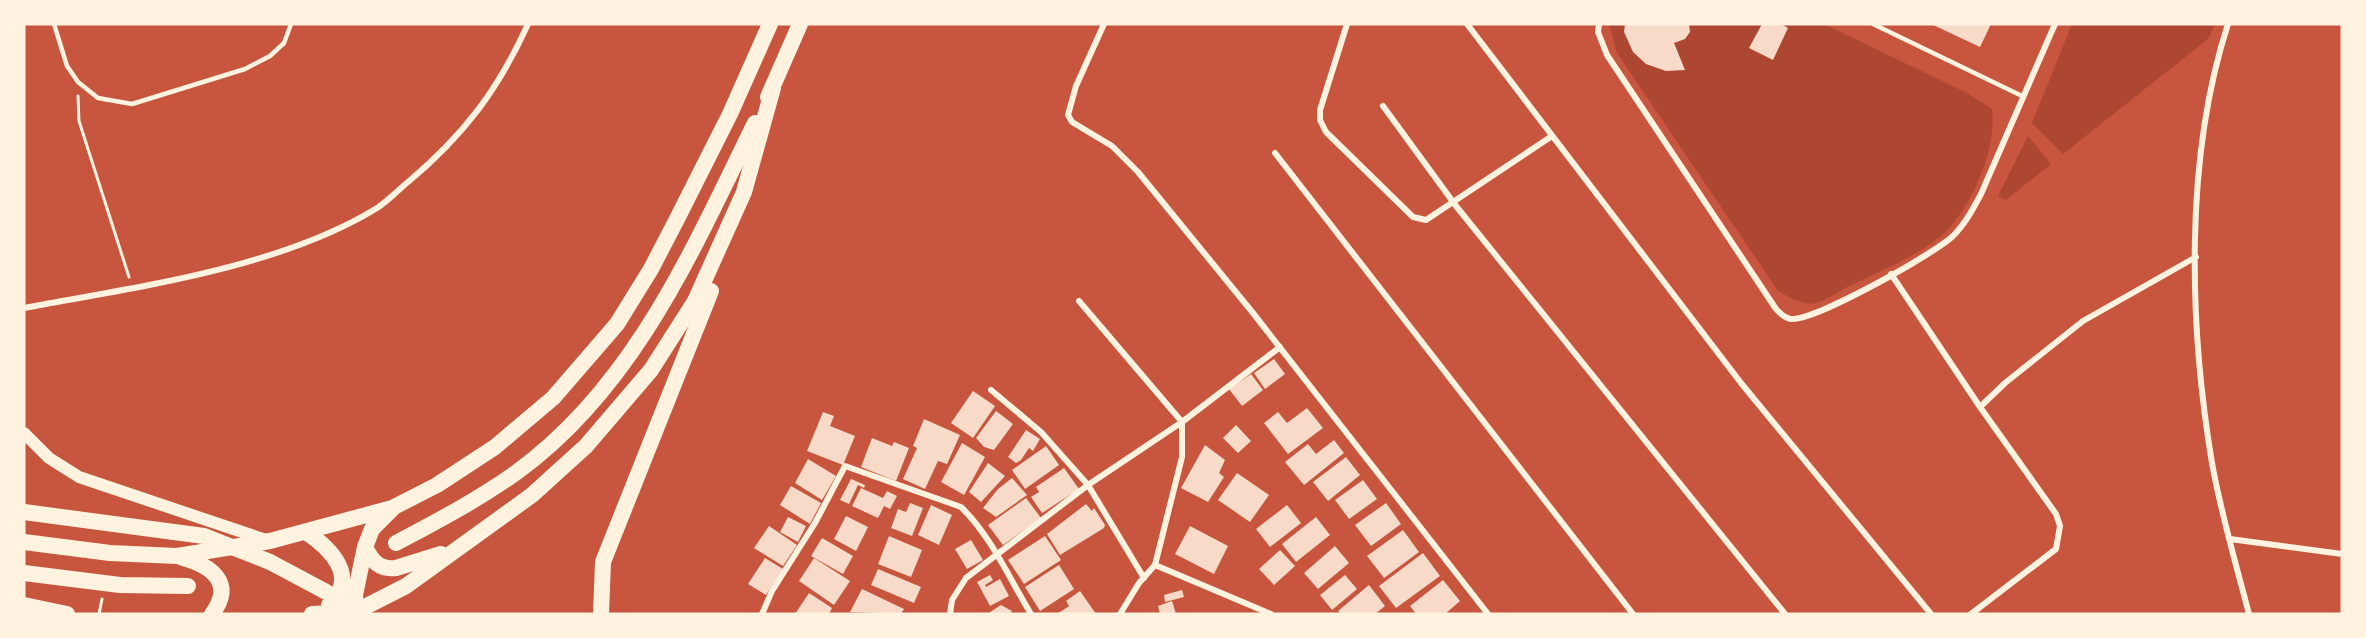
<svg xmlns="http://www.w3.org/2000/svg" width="2366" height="638" viewBox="0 0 2366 638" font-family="'Open Sans',sans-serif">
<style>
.green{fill:#ae4732}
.building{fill:#f7dbc8}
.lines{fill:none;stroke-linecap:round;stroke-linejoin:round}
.path{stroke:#fff3e0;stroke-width:3}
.service{stroke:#fff3e0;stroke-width:4.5}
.minor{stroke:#fff3e0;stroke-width:6}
.secondary{stroke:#fff3e0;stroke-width:12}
.trunk{stroke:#fff3e0;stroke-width:16}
</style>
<rect width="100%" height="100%" fill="#c8553d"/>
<!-- green -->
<g class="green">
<path d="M1609 24H1824L1967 93 1992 109C1997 146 1975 198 1951 226 1930 251 1878 272 1849 286 1839 291 1827 300 1816 303 1802 306 1790 297 1778 291L1617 53Z"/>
<path d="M2072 24H2215L2208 39 2063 154 2032 123Z"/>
<path d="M2028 136 2051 164 2006 200 1998 196Z"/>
</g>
<!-- building -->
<g class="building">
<path d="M1625 24H1689L1690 32 1685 39 1674 43 1685 70 1666 71 1646 64 1633 52 1624 32Z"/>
<path d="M1762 24H1781L1788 28 1773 60 1749 48Z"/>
<path d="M1931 24H1991L1980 47Z"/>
<path d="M1274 359 1285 374 1265 389 1254 373Z"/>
<path d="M1251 374 1263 390 1242 406 1229 389Z"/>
<path d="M973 391 995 406 973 438 951 423Z"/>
<path d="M1307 408 1323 428 1288 454 1264 423 1278 412 1287 423Z"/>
<path d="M996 411 1013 424 994 450 984 447 976 438Z"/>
<path d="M823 412 834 416 830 426 855 436 843 465 807 451Z"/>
<path d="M924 419 960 435 947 464 938 461 925 489 903 479 917 448 913 446Z"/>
<path d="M1236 425 1251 441 1238 453 1223 438Z"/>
<path d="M1026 430 1040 439 1033 451 1029 448 1021 460 1016 463 1008 457Z"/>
<path d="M872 438 892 446 894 442 909 448 896 481 861 467Z"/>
<path d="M1334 440 1344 453 1304 485 1285 462 1308 444 1316 454Z"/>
<path d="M962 443 985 457 964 495 941 482Z"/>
<path d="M1205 445 1225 460 1219 473 1224 477 1208 502 1181 488Z"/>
<path d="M1046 446 1059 465 1025 489 1012 470Z"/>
<path d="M1346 457 1360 475 1328 501 1313 482Z"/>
<path d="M808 459 836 476 822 500 795 483Z"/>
<path d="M988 463 1005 476 981 502 969 492Z"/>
<path d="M1064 468 1079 489 1042 513 1031 497 1039 492 1036 487Z"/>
<path d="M1237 473 1269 495 1250 522 1218 500Z"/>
<path d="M1012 478 1027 495 996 517 983 508 998 489Z"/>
<path d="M851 479 865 485 864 488 858 485 849 504 840 500Z"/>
<path d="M1363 480 1377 499 1349 519 1335 500Z"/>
<path d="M791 486 821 503 810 524 780 505Z"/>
<path d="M861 488 883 498 887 491 897 496 890 509 884 506 878 518 852 506Z"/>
<path d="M1026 498 1041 518 1003 545 988 525Z"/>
<path d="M910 503 923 508 912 536 891 528 898 509 906 512Z"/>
<path d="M1386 503 1401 524 1371 546 1355 525Z"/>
<path d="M1086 504 1092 511 1094 508 1105 525 1104 528 1060 555 1047 534Z"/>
<path d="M931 505 952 515 939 545 918 535Z"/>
<path d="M1287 505 1301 523 1270 547 1256 529Z"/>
<path d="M846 516 868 527 856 551 834 539Z"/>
<path d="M788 517 806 526 798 542 780 532Z"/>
<path d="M1316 517 1330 535 1296 562 1282 544Z"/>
<path d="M769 526 797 545 783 566 754 548Z"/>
<path d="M1190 526 1228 546 1214 574 1175 554Z"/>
<path d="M1403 530 1419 552 1384 578 1367 556Z"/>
<path d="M889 536 922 550 911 577 878 564Z"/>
<path d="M1045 536 1061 560 1024 584 1008 560Z"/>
<path d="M822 538 853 556 843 574 811 556Z"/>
<path d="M971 540 983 560 967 569 955 549Z"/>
<path d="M1335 546 1349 563 1318 589 1304 573Z"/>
<path d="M1280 550 1295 566 1274 585 1259 569Z"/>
<path d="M1423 553 1440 576 1396 608 1379 586Z"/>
<path d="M765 558 783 569 766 595 748 584Z"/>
<path d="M814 558 850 581 834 605 799 581Z"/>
<path d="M1059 565 1074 589 1040 611 1025 587Z"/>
<path d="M878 569 921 587 914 603 871 585Z"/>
<path d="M990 575 993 580 985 585 986 587 1000 579 1009 596 990 606 977 582Z"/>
<path d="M1345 575 1357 589 1332 610 1320 595Z"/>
<path d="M1443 580 1460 601 1445 614H1416L1410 606Z"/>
<path d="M1369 585 1385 606 1375 614H1341L1338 611Z"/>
<path d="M862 589 904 609 901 614 850 612Z"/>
<path d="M1182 590 1184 597 1165 602 1164 595Z"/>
<path d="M1080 591 1096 614H1057L1069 606 1066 601Z"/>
<path d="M809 593 832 608 829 614H795Z"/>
<path d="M1172 601 1176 614H1160L1158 606Z"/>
<path d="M1001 605 1012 611 1010 614H987Z"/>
</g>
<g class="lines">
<!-- path -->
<g class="path">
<path d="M78 96 79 121 129 277"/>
<path d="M99 614 102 599"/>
</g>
<!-- service -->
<g class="service">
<path d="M54 24 67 66 78 82 98 98 132 104 245 69 270 56 284 43 291 24"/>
<path d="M1873 24 2022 96"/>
</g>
<!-- minor -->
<g class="minor">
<path d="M1104 24 1076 86 1068 115 1072 122 1112 146 1138 172 1253 313 1488 614"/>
<path d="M1347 24 1320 110V120L1326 132 1413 217 1426 220 1552 136"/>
<path d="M1467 24 1741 383 1931 614"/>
<path d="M1599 24 1598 32 1607 55 1776 309C1780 313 1784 318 1791 319 1815 321 1934 254 1953 236 1965 224 1973 209 1981 194L2055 24"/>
<path d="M2228 24C2184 159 2189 325 2212 463 2221 514 2236 564 2249 614"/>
<path d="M1383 106 1456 206 1785 614"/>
<path d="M1275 153 1633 614"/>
<path d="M1891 274 1980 407"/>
<path d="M24 308C136 287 280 268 377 208 388 201 398 190 408 182 464 135 498 90 528 24"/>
<path d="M991 390 1041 432 1088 485 1144 578"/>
<path d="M2230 539 2342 554"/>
<path d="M1155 565 1271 614"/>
<path d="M762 614 772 591 815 523 845 466 961 507C991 536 1009 578 1031 614"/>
<path d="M950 614 952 600 966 578 1088 485 1182 422 1079 301"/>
<path d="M1120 614 1139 583 1155 565 1182 457V422L1280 347"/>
<path d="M1971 614 2056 549 2060 526 2056 514 1980 407 2005 383 2083 321 2196 257"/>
</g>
<!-- secondary -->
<path class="secondary" d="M24 433 49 458 79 477 266 540"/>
<!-- trunk -->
<g class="trunk">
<path d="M768 97 800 24"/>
<path d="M392 509 372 529 365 547C372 561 379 570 396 568L441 554"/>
<path d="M24 512 204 536 270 562 362 611"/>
<path d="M306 532C330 548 360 577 329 605"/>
<path d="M24 542 110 553 177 556 270 541 392 508 437 485 495 447 553 398 617 324 651 269 677 219 730 114 770 24"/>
<path d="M396 543C438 521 479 499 517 472 635 386 693 249 755 123"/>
<path d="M180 557C210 565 236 582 212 614"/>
<path d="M24 573 120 585 188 586"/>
<path d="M24 605 67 614"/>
<path d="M312 614 355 612 406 586 532 495 586 446 651 370 695 301 744 192 773 88"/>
<path d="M356 614 355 595 365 547"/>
<path d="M601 614 603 562 711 291"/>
</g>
</g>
<!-- border -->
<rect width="2366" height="638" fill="none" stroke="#fff3e0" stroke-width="51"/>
</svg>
